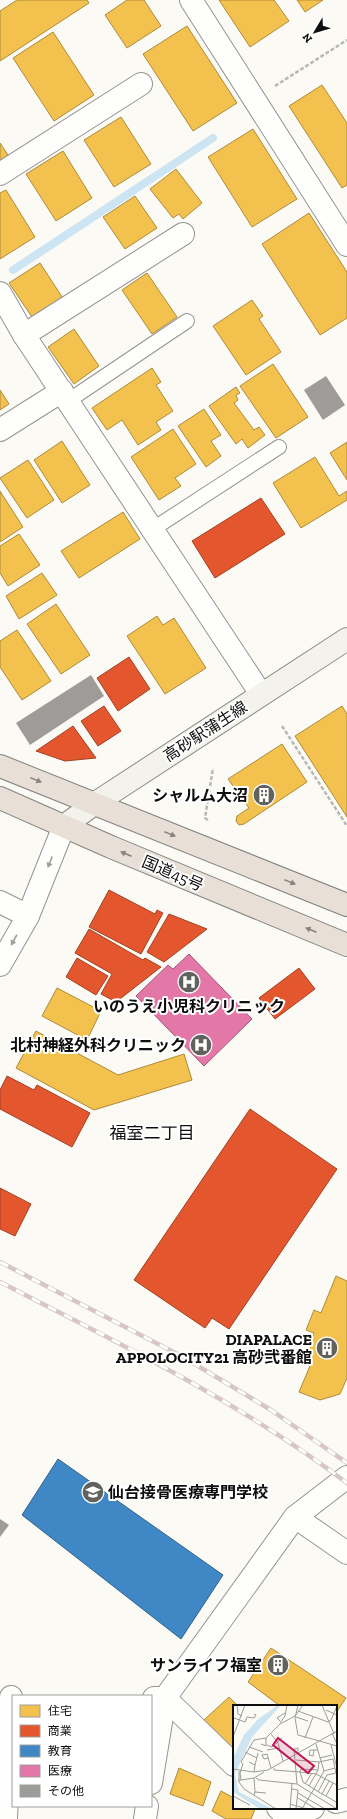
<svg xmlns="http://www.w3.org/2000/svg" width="347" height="1819" viewBox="0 0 347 1819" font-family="'Zilla Slab','Noto Sans JP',serif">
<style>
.homes{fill:#f2c14e;stroke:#ae8b3b}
.shops{fill:#e4572e;stroke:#a44124}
.schools{fill:#3f88c5;stroke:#30638e}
.health{fill:#e377a8;stroke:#a3587a}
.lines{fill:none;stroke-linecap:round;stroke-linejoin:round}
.stream{stroke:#cde4f2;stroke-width:8}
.building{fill:#9e9c99}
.lane-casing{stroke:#959492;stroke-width:16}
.street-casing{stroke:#959492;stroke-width:24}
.secondary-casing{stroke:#8b8b88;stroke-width:24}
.highway-casing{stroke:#82827f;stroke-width:24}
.path{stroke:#b8b8b7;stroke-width:2.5;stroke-dasharray:4 2;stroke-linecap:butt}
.lane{stroke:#fefefd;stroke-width:14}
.street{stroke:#fefefd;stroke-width:22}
.secondary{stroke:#f4f3eb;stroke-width:22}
.highway{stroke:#e8e0d7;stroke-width:22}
.rail-casing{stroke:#d6c7c6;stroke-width:4.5}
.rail{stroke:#fff;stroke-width:3;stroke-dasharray:9;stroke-linecap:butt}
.oneway{fill:#86827d}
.oneway2{fill:#9e9e9d}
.labels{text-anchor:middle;stroke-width:4;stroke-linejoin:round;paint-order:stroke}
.street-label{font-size:16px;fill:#0e0e0e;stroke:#fff}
.poi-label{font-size:16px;font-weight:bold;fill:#0e0e0e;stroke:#fff;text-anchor:end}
.neighbourhood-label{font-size:17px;fill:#0e0e0e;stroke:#fff}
.inset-road{fill:none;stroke:#9c9c98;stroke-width:1}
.view{fill:#c2185b;fill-opacity:0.15;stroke:#c2185b;stroke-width:2}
.inset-edge{fill:none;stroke:#0e0e0e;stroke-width:2}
</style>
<rect width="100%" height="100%" fill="#fbfaf4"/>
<!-- homes -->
<g class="homes">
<path d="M17 0H87L89 3 0 61V11Z"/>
<path d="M127 0H144L161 26 127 48 105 15Z"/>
<path d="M219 0H274L289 21 250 47Z"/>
<path d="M297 0H323L305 12Z"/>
<path d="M187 26 237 103 193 131 143 54Z"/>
<path d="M53 32 94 95 54 121 13 58Z"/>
<path d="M322 85 347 123V185L342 188 289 106Z"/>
<path d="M121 117 151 164 114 187 84 140Z"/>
<path d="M253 129 297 199 252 227 208 157Z"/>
<path d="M0 143 8 155 0 161Z"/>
<path d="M63 151 92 198 56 221 26 174Z"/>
<path d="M176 169 202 203 183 219 179 214 173 218 150 189Z"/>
<path d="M6 190 35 237 0 259V193Z"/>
<path d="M135 196 157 228 125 249 103 217Z"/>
<path d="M309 213 347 272V318L320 335 262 244Z"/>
<path d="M40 263 68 306 38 326 9 283Z"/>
<path d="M147 273 177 317 152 334 122 290Z"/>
<path d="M252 300 263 316 259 319 281 352 246 375 213 326Z"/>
<path d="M74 329 99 366 74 384 48 347Z"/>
<path d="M273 364 308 417 276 438 240 386Z"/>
<path d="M152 368 161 382 156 385 173 411 156 422 161 430 138 445 122 420 107 430 92 408Z"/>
<path d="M236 387 240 393 236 395 238 400 234 403 254 430 259 427 265 435 248 448 242 439 236 444 209 406Z"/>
<path d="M0 390 9 404 0 410Z"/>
<path d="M204 409 221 435 211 441 221 456 206 467 178 426Z"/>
<path d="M173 429 196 464 175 478 181 486 159 500 131 457Z"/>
<path d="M62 441 90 485 62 503 34 460Z"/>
<path d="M347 442V480L330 453Z"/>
<path d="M315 457 339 496 347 491V500L301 528 273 483Z"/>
<path d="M28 460 54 500 27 518 0 478Z"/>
<path d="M0 491 23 527 0 542Z"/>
<path d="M123 512 140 539 79 578 61 551Z"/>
<path d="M19 534 40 565 8 586 0 573V546Z"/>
<path d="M42 573 57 595 19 619 6 596Z"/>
<path d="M56 604 90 655 61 674 27 624Z"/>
<path d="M157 616 163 625 174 618 206 668 165 694 127 636Z"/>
<path d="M17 630 51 681 22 700 0 667V641Z"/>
<path d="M342 706 347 714V817L295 736Z"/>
<path d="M282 744 307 782 244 824 239 825 236 821 237 816 249 808 228 779Z"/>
<path d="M57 988 101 1011 87 1040 42 1016Z"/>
<path d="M36 1031 118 1075 184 1054 192 1080 94 1110 16 1068Z"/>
<path d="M336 1276 347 1281V1378L340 1394 320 1400 299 1392 310 1366 302 1363 314 1333 306 1330 314 1310 321 1313Z"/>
<path d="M271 1648 346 1698 336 1713V1706H280L248 1682Z"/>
<path d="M229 1697 238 1706H234V1751L204 1720Z"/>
<path d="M179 1768 211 1782 203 1806 170 1794Z"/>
<path d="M221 1791 234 1798V1808L255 1809 251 1819H226L212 1811Z"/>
</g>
<!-- shops -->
<g class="shops">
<path d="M261 498 285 534 215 578 192 541Z"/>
<path d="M129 657 150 689 118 711 97 678Z"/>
<path d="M104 706 121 731 98 746 81 721Z"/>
<path d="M73 726 96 758 65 761 36 751Z"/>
<path d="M109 890 155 914 157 910 163 913 141 954 89 927Z"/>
<path d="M169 914 207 929 164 962 147 952Z"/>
<path d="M89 929 143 960 145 958 161 967 116 1002 101 994 112 974 75 953Z"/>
<path d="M77 958 108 976 96 995 66 977Z"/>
<path d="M299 968 315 989 275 1019 259 998Z"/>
<path d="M7 1076 34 1090 37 1085 90 1113 72 1147 0 1109V1090Z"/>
<path d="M250 1109 337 1169 229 1329 212 1318 205 1328 134 1280Z"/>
<path d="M0 1188 31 1204 15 1236 0 1229Z"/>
</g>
<!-- schools -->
<path class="schools" d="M58 1459 223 1575 181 1639 22 1515Z"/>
<!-- health -->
<path class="health" d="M189 954 252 1019 204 1066 136 996 168 965 173 969Z"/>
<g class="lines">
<!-- stream -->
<path class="stream" d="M13 270 213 138"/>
</g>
<!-- building -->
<g class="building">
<path d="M326 376 345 405 323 420 304 390Z"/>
<path d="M91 675 104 696 30 745 16 723Z"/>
<path d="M0 1519 9 1525 0 1537Z"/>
</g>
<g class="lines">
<!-- lane casing -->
<g class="lane-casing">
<g id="lane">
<path d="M68 401 187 321"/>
<path d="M153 529 279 447"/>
</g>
</g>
<!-- street casing -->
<g class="street-casing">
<g id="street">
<path d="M191 0 347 245"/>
<path d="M0 174 141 84"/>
<path d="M0 293 24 335 261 694"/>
<path d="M24 335 183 234"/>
<path d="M0 430 62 391"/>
<path d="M0 902 28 916"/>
<path d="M0 965 28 916 64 826"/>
<path d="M295 1517 347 1553"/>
<path d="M154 1698H165L234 1765"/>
<path d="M151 1783 165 1698 295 1517 347 1477"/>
<path d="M336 1802 347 1799"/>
<path d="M278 1808 286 1816 313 1808"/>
<path d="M6 1819 11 1697"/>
<path d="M145 1819 147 1806"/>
</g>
</g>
<!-- secondary casing -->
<g class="secondary-casing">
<path id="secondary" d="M64 826 94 804 347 639"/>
</g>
<!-- highway casing -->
<g class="highway-casing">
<g id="highway">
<path d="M0 766 347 905"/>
<path d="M0 798 111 847 347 945"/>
</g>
</g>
<!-- path -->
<g class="path">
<path d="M275 86 347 40"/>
<path d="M282 726 347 826"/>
<path d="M208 820 205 818 213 768"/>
</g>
<!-- lane -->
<use href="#lane" class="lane"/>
<!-- street -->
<use href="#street" class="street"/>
<!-- secondary -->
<use href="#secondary" class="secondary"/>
<!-- highway -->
<use href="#highway" class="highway"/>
<!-- rail casing -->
<g class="rail-casing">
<g id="rail">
<path d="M0 1262 183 1357 271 1410 347 1463"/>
<path d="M0 1282C119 1343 240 1402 347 1483"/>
</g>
</g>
<!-- rail -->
<use href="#rail" class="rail"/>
</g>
<!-- one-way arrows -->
<defs><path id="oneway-solid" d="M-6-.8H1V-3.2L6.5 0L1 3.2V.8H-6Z"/></defs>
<g class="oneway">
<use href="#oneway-solid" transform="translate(36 780) rotate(22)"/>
<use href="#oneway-solid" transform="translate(170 834) rotate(22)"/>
<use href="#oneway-solid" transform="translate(126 854) rotate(-157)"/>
<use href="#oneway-solid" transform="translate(290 882) rotate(22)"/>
<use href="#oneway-solid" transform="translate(311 930) rotate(-157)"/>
</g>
<g class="oneway2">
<use href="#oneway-solid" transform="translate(50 862) rotate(112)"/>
<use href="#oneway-solid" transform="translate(14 940) rotate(119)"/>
</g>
<!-- icons -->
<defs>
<g id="building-disc" transform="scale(1.15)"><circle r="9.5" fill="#61615e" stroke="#fff"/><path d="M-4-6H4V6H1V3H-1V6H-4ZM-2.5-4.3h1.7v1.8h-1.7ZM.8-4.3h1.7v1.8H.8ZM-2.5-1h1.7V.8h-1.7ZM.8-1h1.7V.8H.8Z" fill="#fff"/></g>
<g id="hospital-disc" transform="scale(1.15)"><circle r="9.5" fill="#61615e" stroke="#fff"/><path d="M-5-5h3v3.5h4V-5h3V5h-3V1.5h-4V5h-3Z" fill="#fff"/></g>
<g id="school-disc" transform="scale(1.15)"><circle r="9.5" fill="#61615e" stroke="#fff"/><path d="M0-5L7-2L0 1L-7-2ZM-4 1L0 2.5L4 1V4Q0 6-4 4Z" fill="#fff"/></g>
</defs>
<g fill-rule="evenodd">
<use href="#building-disc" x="264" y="795"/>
<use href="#hospital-disc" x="189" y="982"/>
<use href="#hospital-disc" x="201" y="1045"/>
<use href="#building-disc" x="327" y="1348"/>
<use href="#school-disc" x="93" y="1492"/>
<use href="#building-disc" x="278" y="1665"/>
</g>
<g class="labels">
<!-- street labels -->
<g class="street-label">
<text transform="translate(205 731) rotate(-33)" y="6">高砂駅蒲生線</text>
<text transform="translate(173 873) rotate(23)" y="6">国道45号</text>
</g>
<!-- poi labels -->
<g class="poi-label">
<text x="248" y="801">シャルム大沼</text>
<text x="189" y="1012" text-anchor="middle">いのうえ小児科クリニック</text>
<text x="186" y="1051">北村神経外科クリニック</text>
<text x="312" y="1345">DIAPALACE<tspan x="312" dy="18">APPOLOCITY21 高砂弐番館</tspan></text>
<text x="108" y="1498" text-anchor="start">仙台接骨医療専門学校</text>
<text x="262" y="1671">サンライフ福室</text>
</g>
<!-- neighbourhood labels -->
<g class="neighbourhood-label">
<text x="152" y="1139">福室二丁目</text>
</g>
</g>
<!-- overview -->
<g transform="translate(233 1705)">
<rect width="104" height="104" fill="#fbfaf4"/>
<path d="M45 0H48L19 32 2 69 6 87 40 104H27L0 87V53L11 30 24 15Z" fill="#cde4f2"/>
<path class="inset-road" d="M4 0 5 9 9 11M65 0 62 13 65 30 104 41M89 0 101 29M93 5 104 10M65 6 95 17 98 15 104 1M63 12 75 16M1 13 12 17 14 12 21 13 23 10 21 9M47 16 44 13 52 8M47 18 52 11 54 0M99 28 104 39M38 29 45 38 50 56M0 32 12 0M72 33 80 12M28 39 33 41V33M83 39 91 66 102 63M34 40 39 42 49 33M98 40 104 63M16 42 30 47M34 45 46 43M81 45 80 51 76 50 77 45H85M65 46V43L61 44 64 79 104 104M12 47 24 53M35 53 31 54 29 50 34 49 38 63M87 53 99 50M63 55 86 57 100 54 103 68 94 70 85 87M8 57 21 35 33 33 47 19 62 11 70 0M16 57 22 60 21 67M22 60 25 48M41 63V65L67 67 68 64 85 65M0 64 21 67 35 65 104 26M6 66V77L11 84 43 104M21 73 22 87M23 73 26 75 64 79M5 75H8L7 68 10 59 8 57M8 75 21 73 31 67M96 76 89 89 93 91 100 78M72 79 79 68M76 81 85 65 86 57M59 84 65 85 63 104M65 88 92 104M89 89 81 84 91 66M21 90 22 87 33 88M0 91 17 100M93 91 103 97 104 95M65 93 83 104M57 99 74 104M70 102 81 84 70 77 67 67 83 69 104 80M57 104 59 78"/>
<path class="view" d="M45 33 81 61 75 68 40 40Z"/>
<rect width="104" height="104" class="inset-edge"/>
</g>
<!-- legend -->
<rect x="12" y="1695" width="140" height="112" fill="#ffffff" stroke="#9f9f9f"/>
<rect x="20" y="1705" width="20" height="12" fill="#f2c14e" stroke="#9f9f9f"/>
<text x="48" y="1715" font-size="12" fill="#0e0e0e">住宅</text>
<rect x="20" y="1725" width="20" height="12" fill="#e4572e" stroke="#9f9f9f"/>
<text x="48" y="1735" font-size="12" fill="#0e0e0e">商業</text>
<rect x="20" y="1745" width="20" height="12" fill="#3f88c5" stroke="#9f9f9f"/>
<text x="48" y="1755" font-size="12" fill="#0e0e0e">教育</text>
<rect x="20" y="1765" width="20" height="12" fill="#e377a8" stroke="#9f9f9f"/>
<text x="48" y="1775" font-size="12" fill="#0e0e0e">医療</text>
<rect x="20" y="1785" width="20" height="12" fill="#9e9c99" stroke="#9f9f9f"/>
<text x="48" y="1795" font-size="12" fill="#0e0e0e">その他</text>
<!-- north arrow -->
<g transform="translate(315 32) rotate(232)" stroke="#ffffff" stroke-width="3" paint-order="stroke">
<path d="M0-3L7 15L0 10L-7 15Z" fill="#0e0e0e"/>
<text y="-6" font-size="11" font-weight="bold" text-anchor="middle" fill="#0e0e0e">N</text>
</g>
</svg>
